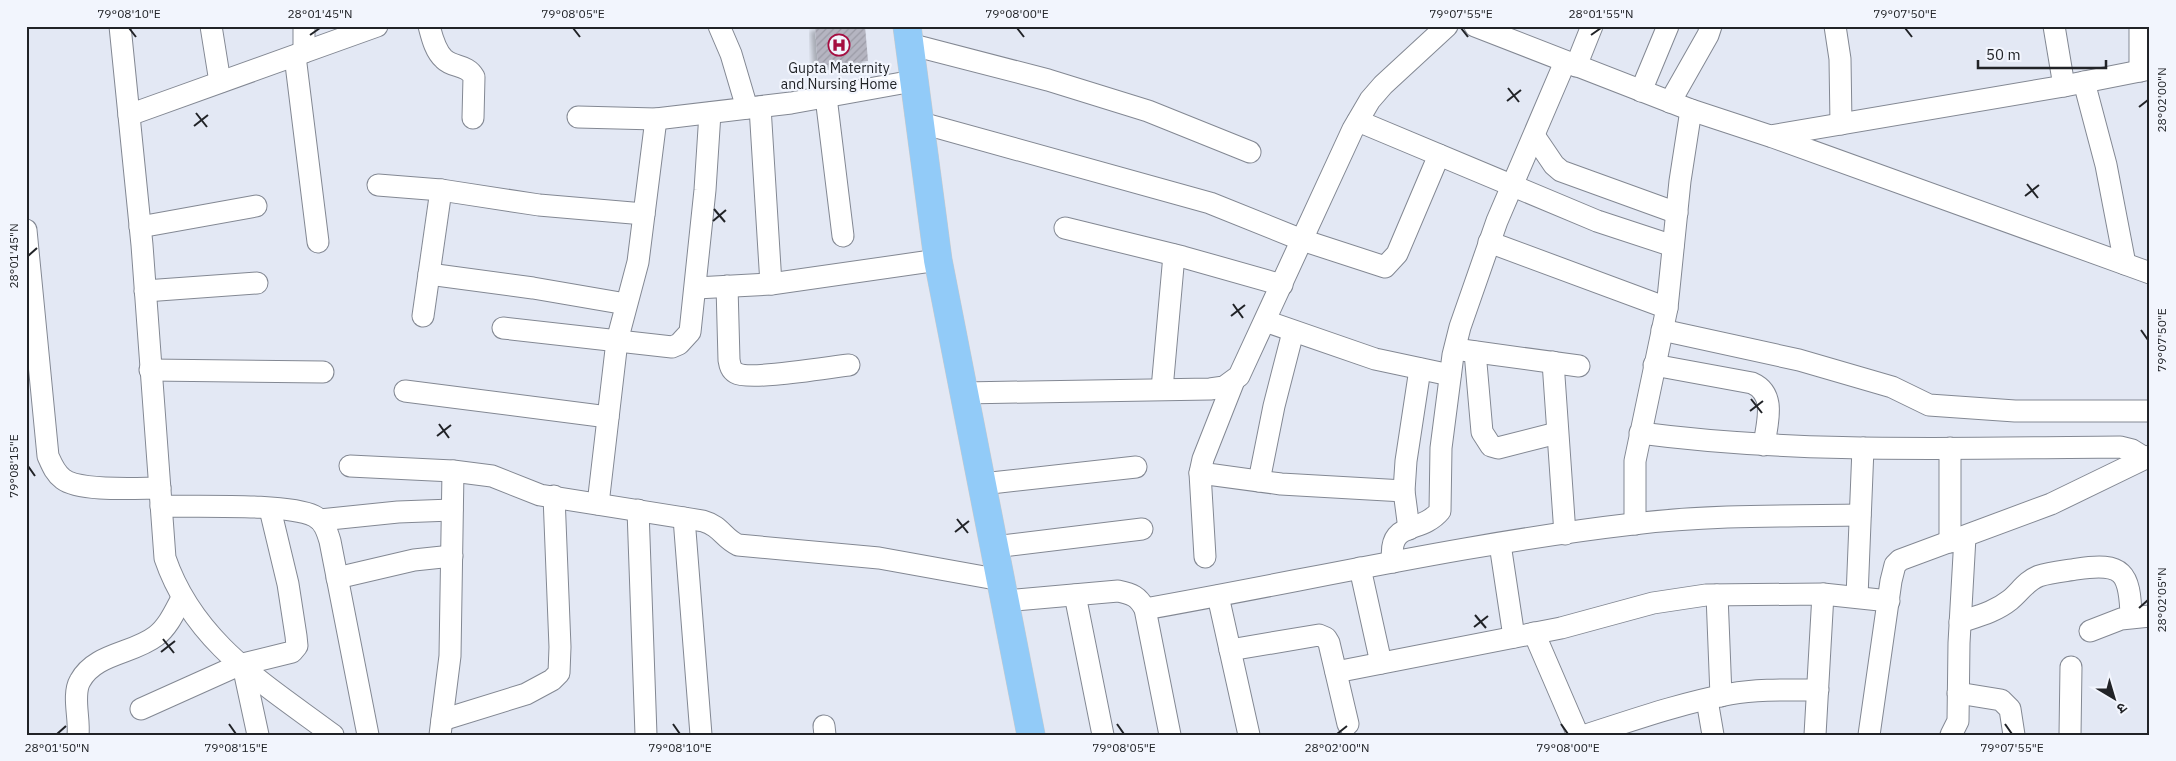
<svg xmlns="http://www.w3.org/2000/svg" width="2176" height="761" viewBox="0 0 2176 761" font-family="'IBM Plex Sans','Noto Sans Devanagari',sans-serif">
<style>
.building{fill:url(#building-hatch);filter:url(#shadow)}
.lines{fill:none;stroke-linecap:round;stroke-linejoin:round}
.minor-casing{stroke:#838893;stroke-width:23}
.major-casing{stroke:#cacacb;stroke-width:29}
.minor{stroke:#fff;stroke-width:21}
.major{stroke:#92cbf8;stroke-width:28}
.ticks{fill:none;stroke:#212327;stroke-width:2}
.labels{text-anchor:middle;stroke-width:4.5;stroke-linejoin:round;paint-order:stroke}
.poi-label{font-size:14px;fill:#212327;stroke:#f2f5fd}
.neatline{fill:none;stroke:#212327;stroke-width:2}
.ticks-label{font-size:12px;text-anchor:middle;fill:#212327}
</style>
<defs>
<pattern id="building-hatch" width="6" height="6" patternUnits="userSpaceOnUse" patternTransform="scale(1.25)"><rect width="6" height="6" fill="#b5b5c1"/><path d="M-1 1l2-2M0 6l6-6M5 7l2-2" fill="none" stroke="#9b9ba6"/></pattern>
<filter id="shadow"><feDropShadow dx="-4.5" dy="4.5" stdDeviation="2.5" flood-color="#0004"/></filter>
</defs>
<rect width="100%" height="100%" fill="#e3e8f4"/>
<!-- building -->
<path class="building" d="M815 26H865L868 61 818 66Z"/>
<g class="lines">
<!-- minor casing -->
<g class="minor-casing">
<g id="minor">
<path d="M120 26 142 245 165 558C194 643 265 684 333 735"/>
<path d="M211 26 220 82"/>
<path d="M304 26V52"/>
<path d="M429 26C432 37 435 51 444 59 453 68 467 64 474 77L473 118"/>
<path d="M719 26 731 54 747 108"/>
<path d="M1475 26 1691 110 1770 136 2064 86 2150 69"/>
<path d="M1835 26 1840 59 1841 124"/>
<path d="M2054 26 2064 86"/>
<path d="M909 44 1048 80 1148 111 1250 152"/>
<path d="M295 56 318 242"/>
<path d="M1576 66 1592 26"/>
<path d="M2140 71V26"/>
<path d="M2084 82 2106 165 2125 264"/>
<path d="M1641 91 1668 26"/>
<path d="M826 97 843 236"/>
<path d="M1670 102 1708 35 1711 26"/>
<path d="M760 107 771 284"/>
<path d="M129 115 377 26"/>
<path d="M578 117 656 119 791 103 913 81"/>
<path d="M1358 121 1597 221 1673 246"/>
<path d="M918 122 1210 203 1302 240 1385 267 1397 254 1439 155"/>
<path d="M1535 137 1554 165 1561 171 1677 213"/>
<path d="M1773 137 2150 273"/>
<path d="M378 185 441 190 539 205 644 214"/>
<path d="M140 227 256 206"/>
<path d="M1065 228 1183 257 1282 285"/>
<path d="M26 230 48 456C52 465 55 473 63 479 80 492 138 488 160 488"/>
<path d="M1489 242 1667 308"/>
<path d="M429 274 533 288 626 304"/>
<path d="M727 286 729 360C730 366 731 370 736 373 749 381 830 367 849 365"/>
<path d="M696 288 771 284 938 260"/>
<path d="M145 291 257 283"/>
<path d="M423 316 441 190"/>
<path d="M1265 321 1375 359 1450 375"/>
<path d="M503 328 672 347 679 344 690 332 705 190 710 113"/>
<path d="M1662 330 1799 360 1892 387 1929 405 2015 411H2150"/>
<path d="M1462 350 1579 366"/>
<path d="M1475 352 1482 432 1491 446 1498 448 1557 433"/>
<path d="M1553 362 1565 534"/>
<path d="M1654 365 1752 383C1777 394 1767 423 1764 445"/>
<path d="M150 370 323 372"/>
<path d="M1162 389 1174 255"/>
<path d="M405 391 608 417"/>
<path d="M963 393 1210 389 1224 387 1239 376 1353 129 1370 100 1383 85 1447 26"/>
<path d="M1640 433C1799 454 1960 448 2120 447L2132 450 2145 458"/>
<path d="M350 466 453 471 492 476 540 495 703 521C721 526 723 538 738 545L879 558 1001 580"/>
<path d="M1200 473 1281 484 1404 491"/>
<path d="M1259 481 1274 406 1293 332"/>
<path d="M982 484 1136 467"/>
<path d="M598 504 617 341 638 262 656 119"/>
<path d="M161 506C194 507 288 503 314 516 324 521 327 531 330 541L368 735"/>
<path d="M638 510 646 735"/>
<path d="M684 518 701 735"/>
<path d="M320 520 398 512 452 510"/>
<path d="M1635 524V461L1667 308 1680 181 1691 110"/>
<path d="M1409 529 1404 491 1406 461 1420 369"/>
<path d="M1950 542V448"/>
<path d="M1500 544 1514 637"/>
<path d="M994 547 1142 529"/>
<path d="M1205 557 1200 473 1203 459 1233 383"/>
<path d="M1393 562C1387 519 1420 535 1440 511L1441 448 1453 355 1460 327 1497 221 1565 62"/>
<path d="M1360 568 1381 663"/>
<path d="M337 578 414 560 452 556"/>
<path d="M1075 595 1103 735"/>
<path d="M1717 595 1721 696"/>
<path d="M1218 596 1249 735"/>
<path d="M1857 597 1863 448"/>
<path d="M1005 601 1118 591C1132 594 1138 596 1145 609L1170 735"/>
<path d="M1145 609C1308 580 1469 543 1633 524 1708 515 1785 516 1860 515"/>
<path d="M1960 622C1978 616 1995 612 2010 600 2020 592 2026 581 2039 576 2050 572 2065 571 2077 569 2123 562 2130 572 2131 617"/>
<path d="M2090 631 2121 619 2150 616"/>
<path d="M1534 633 1578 735"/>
<path d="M1230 650 1319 635 1326 638 1329 643 1348 724"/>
<path d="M244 670 258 735"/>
<path d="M1336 672 1561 628 1653 603 1706 595 1823 594 1889 601"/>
<path d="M1958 693 2001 700 2010 709 2014 735"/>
<path d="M1707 700 1713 735"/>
<path d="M141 709 239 665 292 652 297 646 296 636 288 584 270 509"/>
<path d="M442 720 526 694 552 680 559 673 560 647 554 496"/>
<path d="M824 726 825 735"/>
<path d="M78 735C80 719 72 695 80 681 95 653 133 654 156 636 168 627 175 611 182 598"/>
<path d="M440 735 450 656 453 471"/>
<path d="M1586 735C1633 720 1681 703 1730 694 1758 689 1789 690 1818 690"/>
<path d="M1815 735 1823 594"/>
<path d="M1869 735 1891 581 1895 565 1900 560 2051 504 2150 456"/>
<path d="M1951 735 1958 721 1959 643 1965 537"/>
<path d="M2070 735 2071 667"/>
</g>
</g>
<!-- major casing -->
<g class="major-casing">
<path id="major" d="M907 26 938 260 1031 735"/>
</g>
<!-- minor -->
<use href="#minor" class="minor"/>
<!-- major -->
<use href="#major" class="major"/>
</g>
<!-- ticks -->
<path class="ticks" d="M129 28 136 37M573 28 580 37M1017 28 1024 37M1461 28 1468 37M1905 28 1912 37M310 35 320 28M1591 35 1601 28M1508 88 1519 102M1507 101 1521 90M2139 107 2148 100M196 113 207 127M194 126 208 115M2027 184 2038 198M2025 196 2039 185M714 209 725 222M713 221 726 210M28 256 37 248M1233 304 1243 318M1231 316 1245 305M2141 330 2148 340M1751 399 1762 413M1750 411 1763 401M439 424 449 438M437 436 451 425M28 466 35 476M957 519 968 533M955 532 969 521M2139 608 2148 600M1475 615 1486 628M1474 627 1488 616M163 639 174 653M161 652 175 641M229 724 236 734M673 724 680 734M1117 724 1124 734M1561 724 1568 734M2005 724 2012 734M57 734 66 726M1337 734 1347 726"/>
<!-- icons -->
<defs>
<g id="hospital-ring" transform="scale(1.125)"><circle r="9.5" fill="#f2f5fd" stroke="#a50d40" stroke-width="1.5"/><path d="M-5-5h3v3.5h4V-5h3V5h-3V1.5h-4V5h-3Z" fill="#a50d40"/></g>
</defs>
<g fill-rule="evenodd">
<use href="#hospital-ring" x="839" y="45"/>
</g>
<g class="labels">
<!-- poi labels -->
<g class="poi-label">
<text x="839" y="73">Gupta Maternity<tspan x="839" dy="16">and Nursing Home</tspan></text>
</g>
</g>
<!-- border -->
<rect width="2176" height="761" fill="none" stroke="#f2f5fd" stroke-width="55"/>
<!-- north arrow -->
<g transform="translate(2114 698) rotate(142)" stroke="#f2f5fd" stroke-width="4" paint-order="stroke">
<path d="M0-4L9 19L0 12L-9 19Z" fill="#212327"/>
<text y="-8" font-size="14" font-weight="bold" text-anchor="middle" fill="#212327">उ</text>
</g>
<!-- scale -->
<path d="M1978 60v8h128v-8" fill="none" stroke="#212327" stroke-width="2.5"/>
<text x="1986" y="60" font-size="15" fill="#212327" stroke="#f2f5fd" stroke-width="4" paint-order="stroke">50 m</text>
<rect x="28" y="28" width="2120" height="706" class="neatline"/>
<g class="ticks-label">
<text x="129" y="18">79°08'10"E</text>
<text x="320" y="18">28°01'45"N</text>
<text x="573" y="18">79°08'05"E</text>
<text x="1017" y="18">79°08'00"E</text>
<text x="1461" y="18">79°07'55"E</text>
<text x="1601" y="18">28°01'55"N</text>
<text x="1905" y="18">79°07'50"E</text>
<text transform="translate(2162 100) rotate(-90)" y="4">28°02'00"N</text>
<text transform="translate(14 256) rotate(-90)" y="4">28°01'45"N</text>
<text transform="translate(2162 340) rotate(-90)" y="4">79°07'50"E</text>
<text transform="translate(14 466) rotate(-90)" y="4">79°08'15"E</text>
<text transform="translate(2162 600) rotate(-90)" y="4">28°02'05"N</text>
<text x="57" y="752">28°01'50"N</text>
<text x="236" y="752">79°08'15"E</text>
<text x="680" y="752">79°08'10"E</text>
<text x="1124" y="752">79°08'05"E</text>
<text x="1337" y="752">28°02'00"N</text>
<text x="1568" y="752">79°08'00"E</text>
<text x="2012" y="752">79°07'55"E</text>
</g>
</svg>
